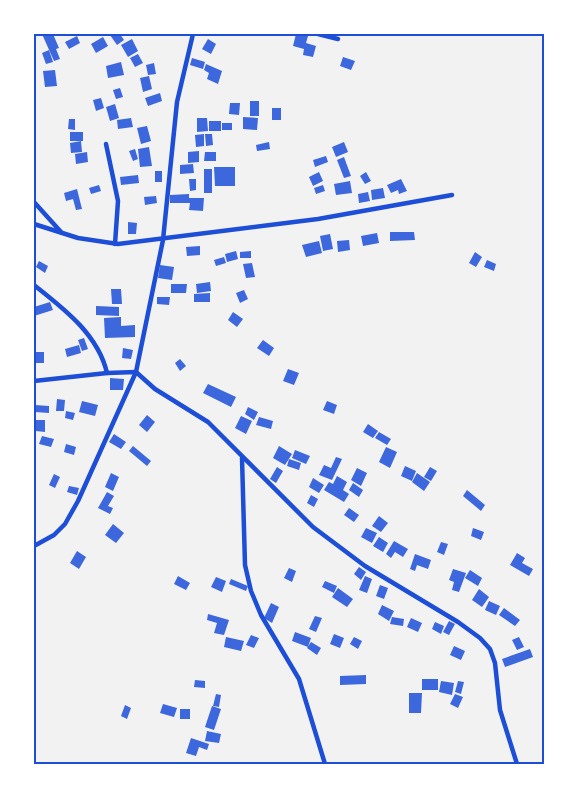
<svg xmlns="http://www.w3.org/2000/svg" width="578" height="798" viewBox="0 0 578 798" font-family="'DM Sans',sans-serif">
<style>
.building{fill:#3d67dc}
.lines{fill:none;stroke-linecap:round;stroke-linejoin:round}
.minor{stroke:#1d4ed8;stroke-width:4.5}
.neatline{fill:none;stroke:#1d4ed8;stroke-width:2}
</style>
<rect width="100%" height="100%" fill="#f2f2f2"/>
<!-- building -->
<g class="building">
<path d="M42 34H53L59 48 56 49 60 59 54 61Z"/>
<path d="M120 34 124 40 117 45 110 35Z"/>
<path d="M296 34 308 36 306 43 316 46 313 57 303 55 304 49 293 46Z"/>
<path d="M77 36 80 43 69 49 65 42Z"/>
<path d="M103 37 108 46 96 53 91 44Z"/>
<path d="M132 39 138 51 128 57 121 45Z"/>
<path d="M208 39 216 44 211 54 202 49Z"/>
<path d="M49 50 53 62 46 64 42 53Z"/>
<path d="M138 54 143 63 135 67 130 58Z"/>
<path d="M343 57 355 61 351 70 340 66Z"/>
<path d="M192 58 205 62 203 69 190 65Z"/>
<path d="M121 62 124 75 108 78 106 66Z"/>
<path d="M154 63 156 74 148 75 146 65Z"/>
<path d="M206 64 222 71 218 84 207 79 209 73 204 70Z"/>
<path d="M55 70 57 86 45 87 43 71Z"/>
<path d="M149 76 152 89 143 92 140 78Z"/>
<path d="M120 88 123 97 116 99 113 90Z"/>
<path d="M160 93 162 101 148 106 145 98Z"/>
<path d="M101 98 104 108 96 111 93 100Z"/>
<rect x="250" y="101" width="9" height="15"/>
<path d="M230 103H240L239 115 229 114Z"/>
<path d="M115 104 119 118 110 121 106 107Z"/>
<rect x="272" y="108" width="9" height="12"/>
<path d="M243 117 258 118 257 130 243 129Z"/>
<path d="M131 118 133 127 118 129 117 120Z"/>
<path d="M197 118H207L208 131 197 132Z"/>
<path d="M69 119H75V130L68 129Z"/>
<rect x="209" y="121" width="12" height="10"/>
<rect x="222" y="123" width="10" height="7"/>
<path d="M147 126 151 141 141 144 137 128Z"/>
<rect x="70" y="132" width="13" height="9"/>
<path d="M204 134V146L196 147 195 135Z"/>
<path d="M205 134H212L213 145 206 146Z"/>
<path d="M81 141 82 152 71 153 70 143Z"/>
<path d="M269 142 270 149 257 151 256 145Z"/>
<path d="M344 142 348 152 336 157 332 147Z"/>
<path d="M149 147 152 166 140 167 138 149Z"/>
<path d="M135 149 138 159 133 161 129 151Z"/>
<path d="M199 151V162L188 163V152Z"/>
<path d="M87 152 88 162 76 164 75 154Z"/>
<path d="M205 152H216V161H204Z"/>
<path d="M326 156 328 162 315 167 313 160Z"/>
<path d="M344 157 351 176 344 178 337 160Z"/>
<path d="M193 164 194 173 180 174V165Z"/>
<path d="M214 167H235V186H215Z"/>
<rect x="204" y="169" width="8" height="24"/>
<rect x="155" y="171" width="7" height="11"/>
<path d="M319 172 323 181 313 186 309 177Z"/>
<path d="M366 172 371 181 365 184 360 176Z"/>
<path d="M138 175 139 183 121 185 120 177Z"/>
<path d="M189 179H196V190L190 191Z"/>
<path d="M401 179 407 191 399 194 398 190 391 193 387 185Z"/>
<path d="M350 181 352 193 336 195 334 184Z"/>
<path d="M99 185 101 191 91 194 89 188Z"/>
<path d="M323 185 325 191 316 194 314 188Z"/>
<path d="M383 188 385 198 372 200 371 190Z"/>
<path d="M77 189 82 209 76 210 73 199 66 201 64 193Z"/>
<path d="M368 192 370 201 359 203 358 194Z"/>
<path d="M189 194V198H204L203 211 189 210 190 203H170V195Z"/>
<path d="M156 196 157 203 145 205 144 197Z"/>
<path d="M128 222 137 223 136 234H128Z"/>
<path d="M390 232H414L415 240 390 241Z"/>
<path d="M377 233 379 243 363 246 361 236Z"/>
<path d="M330 234 333 249 323 251 320 236Z"/>
<path d="M349 240 350 250 338 252 337 241Z"/>
<path d="M319 241 322 253 306 257 302 245Z"/>
<path d="M200 246V255L187 256 186 247Z"/>
<path d="M236 251 238 259 227 262 225 254Z"/>
<path d="M251 251V258H240V252Z"/>
<path d="M475 252 482 257 476 267 469 263Z"/>
<path d="M224 257 226 263 216 266 214 260Z"/>
<path d="M487 260 496 264 494 271 484 267Z"/>
<path d="M39 261 48 266 45 273 36 267Z"/>
<path d="M252 263 255 277 246 278 243 264Z"/>
<path d="M160 265 174 267 172 280 158 278Z"/>
<path d="M210 282 211 291 197 293 196 284Z"/>
<path d="M171 284H187L186 293H171Z"/>
<path d="M111 289H121L122 304H112Z"/>
<path d="M244 290 248 299 240 303 236 293Z"/>
<path d="M210 293V302H194V294Z"/>
<path d="M157 297H170L169 305 157 304Z"/>
<path d="M50 302 53 310 34 316V307Z"/>
<path d="M96 306 119 307V316L96 315Z"/>
<path d="M233 312 243 319 237 327 228 320Z"/>
<path d="M121 317V326L135 325V337L105 338 104 318Z"/>
<path d="M84 338 88 349 82 351 78 340Z"/>
<path d="M263 340 274 348 269 356 257 348Z"/>
<path d="M79 345 81 353 67 357 65 349Z"/>
<path d="M123 348 133 350 131 359 122 358Z"/>
<rect x="34" y="352" width="10" height="11"/>
<path d="M180 359 186 366 180 371 175 363Z"/>
<path d="M288 369 299 373 294 385 283 381Z"/>
<path d="M110 378 124 379 123 390H110Z"/>
<path d="M208 384 236 397 231 407 203 393Z"/>
<path d="M57 399 65 400 64 411H56Z"/>
<path d="M82 401 98 405 95 416 79 412Z"/>
<path d="M327 401 337 405 334 414 323 410Z"/>
<path d="M35 405 49 406V413L35 412Z"/>
<path d="M248 407 258 412 254 420 245 414Z"/>
<path d="M66 411 75 413 73 420 65 418Z"/>
<path d="M147 415 155 422 147 432 139 425Z"/>
<path d="M241 416 252 421 246 434 235 428Z"/>
<path d="M259 417 273 421 271 429 256 425Z"/>
<path d="M36 420H45V432L36 431Z"/>
<path d="M368 424 378 431 373 438 363 432Z"/>
<path d="M379 432 391 439 387 445 375 438Z"/>
<path d="M114 434 126 442 121 449 109 442Z"/>
<path d="M42 436 54 439 51 447 39 444Z"/>
<path d="M66 444 76 447 74 455 64 452Z"/>
<path d="M133 446 151 461 147 466 129 451Z"/>
<path d="M279 446 292 454 285 465 273 458Z"/>
<path d="M386 447 397 452 390 468 379 462Z"/>
<path d="M295 450 310 456 306 464 292 458Z"/>
<path d="M336 457 342 459 332 480 319 475 324 465 331 468Z"/>
<path d="M289 459 301 463 299 470 287 466Z"/>
<path d="M405 466 416 471 412 481 401 476Z"/>
<path d="M277 467 283 471 276 483 270 479Z"/>
<path d="M430 467 437 471 431 481 424 477Z"/>
<path d="M357 468 367 473 361 486 351 480Z"/>
<path d="M111 473 119 477 113 491 105 487Z"/>
<path d="M417 473 430 482 424 491 412 482Z"/>
<path d="M54 474 60 477 55 488 49 485Z"/>
<path d="M337 476 347 482 343 490 349 494 344 502 324 490 329 482 333 484Z"/>
<path d="M313 478 324 485 319 493 309 487Z"/>
<path d="M353 483 363 490 359 497 349 490Z"/>
<path d="M69 486 79 488 77 495 67 492Z"/>
<path d="M467 490 485 505 481 511 463 496Z"/>
<path d="M107 492 114 496 108 506 113 508 110 514 98 508Z"/>
<path d="M311 495 318 499 314 507 307 503Z"/>
<path d="M349 508 359 515 354 522 344 515Z"/>
<path d="M379 516 388 523 381 532 372 526Z"/>
<path d="M113 524 124 533 116 543 105 535Z"/>
<path d="M366 528 377 533 372 543 361 537Z"/>
<path d="M473 528 484 532 481 540 471 536Z"/>
<path d="M379 537 388 543 383 552 373 546Z"/>
<path d="M394 541 408 549 403 557 395 552 391 558 386 554Z"/>
<path d="M441 542 448 544 444 555 437 552Z"/>
<path d="M77 551 86 557 79 569 70 563Z"/>
<path d="M517 553 525 558 522 563 533 569 529 576 510 565Z"/>
<path d="M415 554 431 560 428 569 417 565 415 571 410 569Z"/>
<path d="M359 567 366 572 361 580 354 574Z"/>
<path d="M289 568 296 571 292 582 284 578Z"/>
<path d="M453 569 466 573 459 592 452 590 454 582 449 580Z"/>
<path d="M470 570 482 578 478 586 465 578Z"/>
<path d="M178 576 190 583 186 590 174 584Z"/>
<path d="M365 576 372 579 367 593 359 590Z"/>
<path d="M216 577 226 581 222 592 211 587Z"/>
<path d="M231 579 248 586 246 591 229 584Z"/>
<path d="M325 581 337 586 334 593 322 587Z"/>
<path d="M380 585 388 588 384 599 376 596Z"/>
<path d="M338 588 353 599 347 607 332 597Z"/>
<path d="M479 589 489 597 482 607 472 600Z"/>
<path d="M489 601 500 606 496 615 485 610Z"/>
<path d="M271 603 279 607 272 623 264 618Z"/>
<path d="M382 605 394 611 389 621 378 614Z"/>
<path d="M504 608 520 620 515 626 499 615Z"/>
<path d="M208 614 229 620 224 635 214 633 217 623 207 620Z"/>
<path d="M315 616 322 618 316 632 309 629Z"/>
<path d="M392 617 404 619 403 626 390 624Z"/>
<path d="M411 618 422 623 418 632 407 627Z"/>
<path d="M449 621 455 624 449 635 443 632Z"/>
<path d="M435 622 444 626 441 634 432 629Z"/>
<path d="M295 632 311 638 308 647 292 641Z"/>
<path d="M334 634 344 638 340 648 330 644Z"/>
<path d="M251 635 259 638 254 648 246 645Z"/>
<path d="M226 637 244 641 241 651 224 647Z"/>
<path d="M354 637 362 641 358 649 350 644Z"/>
<path d="M519 637 524 647 517 650 512 640Z"/>
<path d="M311 642 321 648 317 655 307 648Z"/>
<path d="M454 646 465 651 461 660 450 655Z"/>
<path d="M530 649 533 657 505 667 502 659Z"/>
<path d="M366 675V684L340 685V676Z"/>
<rect x="422" y="679" width="16" height="11"/>
<path d="M195 680 205 681V688L194 687Z"/>
<path d="M441 681 454 683 452 695 439 692Z"/>
<path d="M458 681 464 682 461 694 455 692Z"/>
<path d="M409 693H422L421 713H409Z"/>
<path d="M216 694 221 695 219 707 213 706Z"/>
<path d="M455 694 463 697 458 708 450 704Z"/>
<path d="M163 704 177 708 174 717 160 713Z"/>
<path d="M125 705 131 708 127 719 121 716Z"/>
<path d="M212 706 221 709 214 730 205 727Z"/>
<rect x="180" y="709" width="10" height="10"/>
<path d="M207 731 221 734 219 743 205 741Z"/>
<path d="M191 738 209 744 207 750 199 747 196 756 186 753Z"/>
</g>
<g class="lines">
<!-- minor -->
<g class="minor">
<path d="M318 34 338 39"/>
<path d="M106 144 118 201 115 244"/>
<path d="M34 202 61 232"/>
<path d="M34 224 78 238 118 244 318 219 452 195"/>
<path d="M34 285C63 308 98 334 107 373"/>
<path d="M34 381 107 373 136 372 155 389 208 422 313 527 365 566 458 622 480 638 490 649 495 663 500 710 517 764"/>
<path d="M242 458 245 565 251 591 261 615 299 679 325 764"/>
<path d="M34 546 54 535 65 524 78 501 136 372 163 240 177 102 193 34"/>
</g>
</g>
<!-- border -->
<rect width="578" height="798" fill="none" stroke="#ffffff" stroke-width="70"/>
<rect x="35" y="35" width="508" height="728" class="neatline"/>
</svg>
